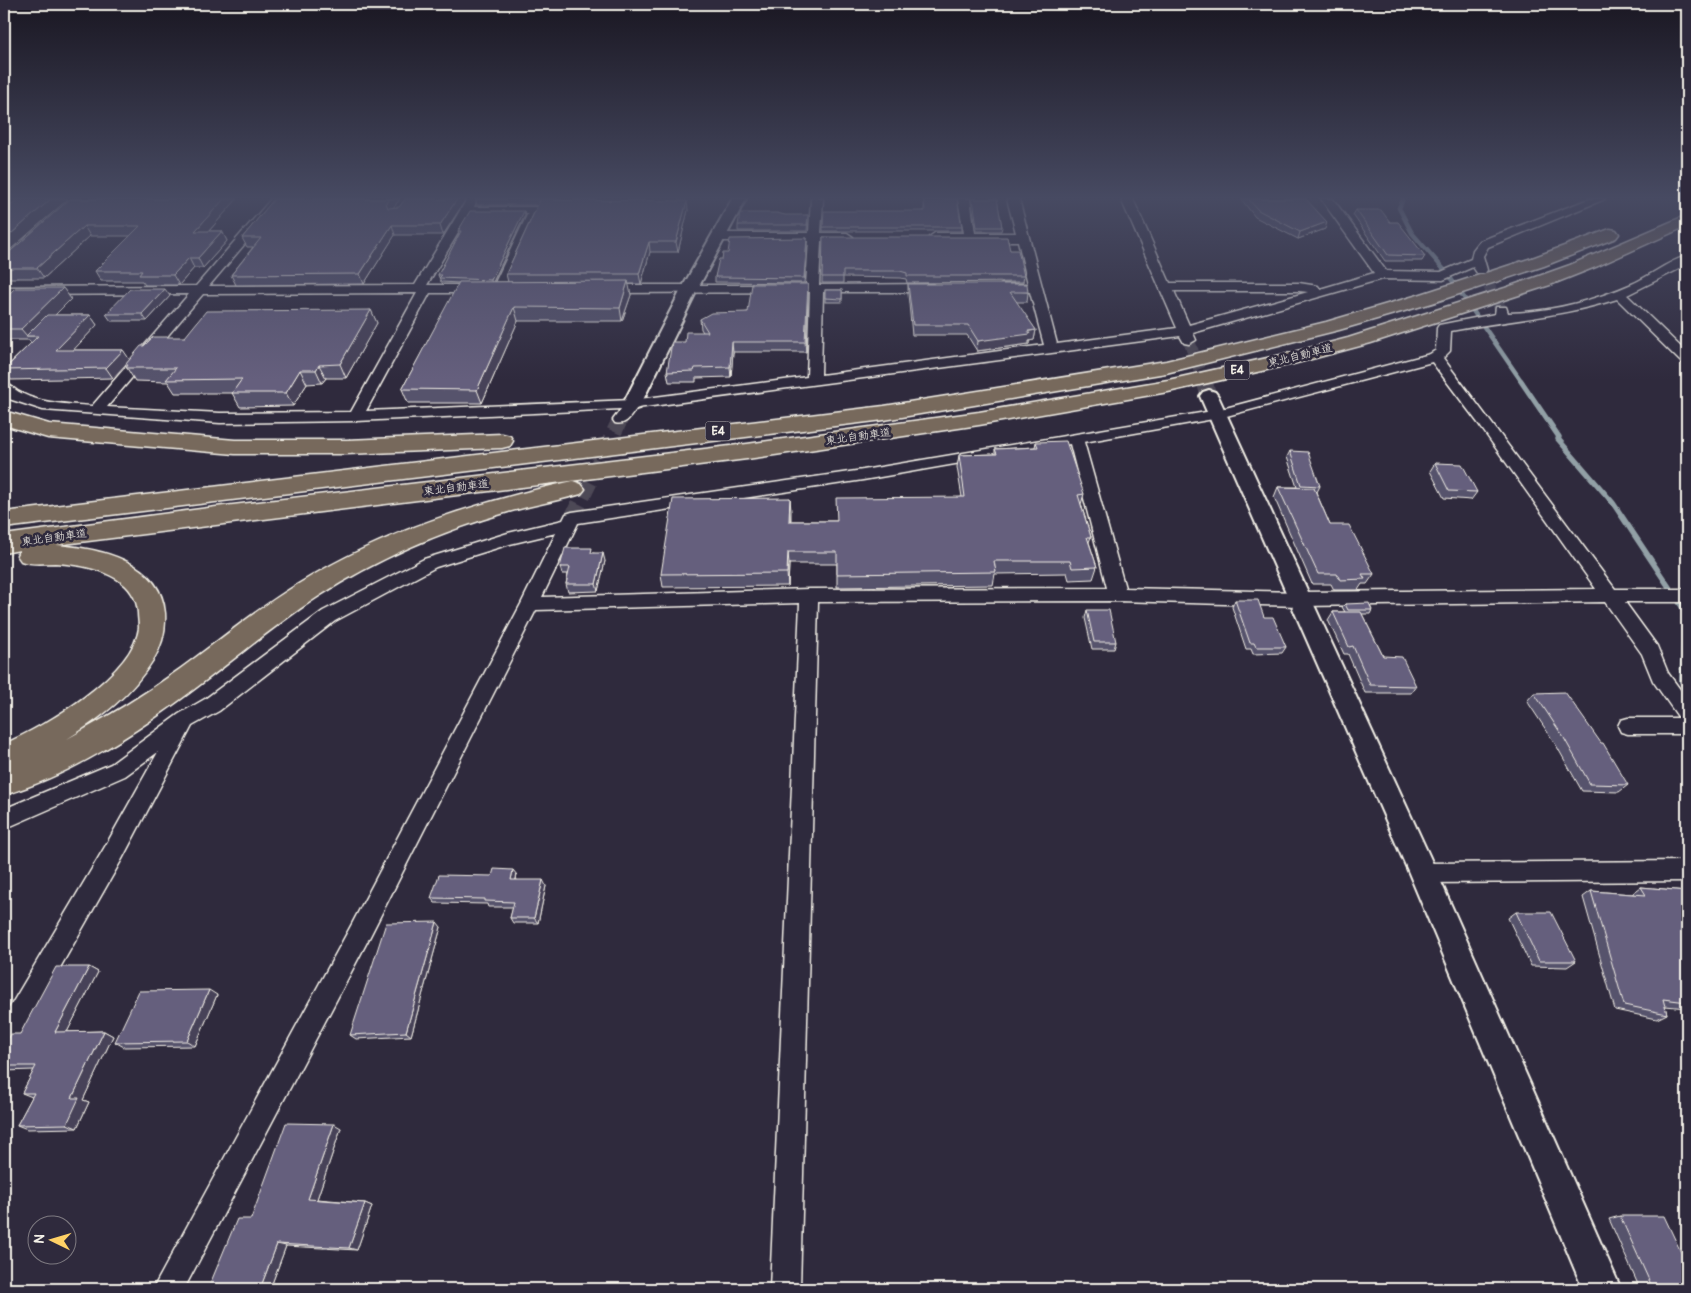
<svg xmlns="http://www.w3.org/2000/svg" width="1691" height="1293" viewBox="0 0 1691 1293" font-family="Pangolin,'Klee One',sans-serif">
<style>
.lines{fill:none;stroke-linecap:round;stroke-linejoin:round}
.stream-far2{stroke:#92a0a6;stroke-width:4.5}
.stream-far1{stroke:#92a0a6;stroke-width:5.5}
.stream{stroke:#92a0a6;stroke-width:8}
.minor-tunnel-far1{stroke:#4d4857;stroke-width:12;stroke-dasharray:12 6;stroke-linecap:butt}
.minor-tunnel{stroke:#4d4857;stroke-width:16;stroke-dasharray:16 8;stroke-linecap:butt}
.minor-casing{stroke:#f4f1e8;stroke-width:3}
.tertiary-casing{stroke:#f4f1e8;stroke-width:4}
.motorway-casing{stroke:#f4f1e8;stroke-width:3}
.minor{fill:#2f2a3d;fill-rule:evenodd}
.tertiary{fill:#2f2a3d;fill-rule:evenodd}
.motorway{fill:#77695c;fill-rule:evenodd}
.wall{fill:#57526c;stroke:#f4f1e8}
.shaded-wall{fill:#474258;stroke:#f4f1e8}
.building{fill:#655f7d;stroke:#f4f1e8}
.labels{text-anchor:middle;stroke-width:5;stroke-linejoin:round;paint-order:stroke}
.far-street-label{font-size:11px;fill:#f4f1e8;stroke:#2f2a3d}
.shield{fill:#2f2a3d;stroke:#b9b5b5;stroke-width:1}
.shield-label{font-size:12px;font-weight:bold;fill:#f4f1e8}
</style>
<rect width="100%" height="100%" fill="#2f2a3d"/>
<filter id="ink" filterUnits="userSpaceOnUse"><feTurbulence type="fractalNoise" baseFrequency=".02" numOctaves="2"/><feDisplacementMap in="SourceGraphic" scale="10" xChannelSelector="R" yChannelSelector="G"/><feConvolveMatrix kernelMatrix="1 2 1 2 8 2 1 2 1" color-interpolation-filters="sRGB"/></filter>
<g filter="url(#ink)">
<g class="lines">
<!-- stream-far2 -->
<path class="stream-far2" d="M1403 199 1399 208 1412 233 1447 273 1522 382"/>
<!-- stream-far1 -->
<path class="stream-far1" d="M1521 381 1559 437 1558 439 1613 503 1687 614"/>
<!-- stream -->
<path class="stream" d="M1687 642 1685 643 1683 681 1687 686"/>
<!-- minor-tunnel-far1 -->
<g class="minor-tunnel-far1">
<path d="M1481 270 1501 310"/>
<path d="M1189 341 1204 382"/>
</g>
<!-- minor-tunnel -->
<g class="minor-tunnel">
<path d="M1204 381 1209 396"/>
<path d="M572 518 620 420"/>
</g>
<!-- minor casing -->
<g class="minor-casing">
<g id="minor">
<path d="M271 199H283L209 286 415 285 467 199H477L474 207H535L541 210 504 289 498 293 492 289 528 213H470L427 285H480L486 289 480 293H430L366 411 632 400 807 377 810 292 605 293 599 289 605 285H806L809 241H718L712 237 718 233H809L811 199H823L821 233H847L853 237 847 241H821L819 285 932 284 938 288 932 292H823L821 375 1044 345 1030 292H1002L996 288 1002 284H1028L1018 241H935L929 237 935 233H964L958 199H970L975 233H1016L1007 199H1019L1057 344 1177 328 1121 199H1133L1170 283H1299L1318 286 1320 289 1374 273 1321 199H1333L1386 271 1441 272 1471 259 1473 250 1480 241 1589 199H1605L1488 247 1483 256 1487 270 1485 273H1477L1473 267 1443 280 1382 279 1193 333 1196 340 1189 344 1184 343 1180 336 637 408C630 416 627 426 615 423L613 420 621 409 356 421 220 423 43 410 9 399 4 394V383C11 384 14 390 21 393 43 404 68 404 92 406L189 294 4 295V287L196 286ZM1174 291H1299L1308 292 1189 325ZM417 293 351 412 220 413 107 407 203 294Z"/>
<path d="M1687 256V265L1627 295 1687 353V364L1682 363 1617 299C1562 317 1506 320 1451 331L1450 351 1443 358 1615 589H1687V602H1625L1657 646 1668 673 1687 699V734H1628L1621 732 1618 726 1621 720 1628 718H1679L1653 681 1642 654 1605 602 1300 606 1118 601 818 602 800 1289H770L800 603 536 610 368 940 184 1289H153L352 924 521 604 556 533 510 544 436 567 335 621 219 711 192 726 122 859 13 1050 4 1054V1017L106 845 158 752 125 776 4 829V809L111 764 179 714 205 699 323 611 424 559 508 533 563 520 566 514 572 512 863 470 1218 410 1430 354 1436 350 1437 328 1439 325 1495 314 1496 307H1506L1508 313C1550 312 1593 301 1632 284 1650 276 1668 261 1687 256ZM1432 362 1478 423 1596 589 1300 592 1125 588 1084 442 1219 418ZM1070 444 1107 588 809 589 542 597 578 523 863 480Z"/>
<path d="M1687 861V881L1423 883 1415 880 1412 873 1415 866 1423 863Z"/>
</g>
</g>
<!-- tertiary casing -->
<g class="tertiary-casing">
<g id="tertiary">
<path d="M732 199H746L698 288 641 404 639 408 632 410 625 408 623 404 682 288Z"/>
<path d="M1209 390 1215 392 1218 396 1433 864 1621 1289H1583L1409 873 1200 396 1203 392Z"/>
</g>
</g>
<!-- motorway casing -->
<g class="motorway-casing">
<g id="motorway">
<path d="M1687 215V226L1598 266 1550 285 1371 343 1293 364 1168 392 979 425 747 459 56 545C98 548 161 561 165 613 166 630 162 646 153 660 132 694 101 718 67 739 106 718 144 695 180 669 220 640 258 608 300 583 385 531 477 502 573 481L581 484 585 489 581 494C557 501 532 505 508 512 441 531 377 559 319 596 277 623 240 655 201 684 142 729 74 774 4 795V744C44 727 133 675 139 628 139 623 138 617 138 613 137 598 130 587 117 579 99 568 76 564 55 563 43 563 32 565 21 561L17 555 20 550 4 553V535L216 507 747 444 979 412 1168 380 1290 353 1348 338 1505 288 1570 265Z"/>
<path d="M1610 229 1616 230 1619 234 1616 238 1544 266 1432 303 1339 330 1166 373 884 420 4 528V512L884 406 1166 361 1326 322 1418 295 1532 258Z"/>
<path d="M4 411 49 424 235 440H346L502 434 510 436 513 441 510 446 502 448 346 454H235L48 438 4 425Z"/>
</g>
</g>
<!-- minor -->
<use href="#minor" class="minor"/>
<!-- tertiary -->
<use href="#tertiary" class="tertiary"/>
<!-- motorway -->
<use href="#motorway" class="motorway"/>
</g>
<!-- wall -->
<g class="wall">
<path d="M4 199H68L10 250H4V212L18 199 4 211Z"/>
<path d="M70 199H237L209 231H222L227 241 203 268H194L179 285H145L142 281H101L95 271 131 236H90L44 278H4V257Z"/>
<path d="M274 199H400L393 208 466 199 443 235H395L364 284 236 285 231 275 253 247H247L242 238Z"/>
<path d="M475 199H558V200L688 210 678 252H650L641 284H628L631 295 622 321H518L482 403H408L402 389 459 283 441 282 438 275 459 235 458 231 524 211 525 215 493 282H508L506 274 537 206 535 205H477Z"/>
<path d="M924 199H957L962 227V231H823V227L924 211Z"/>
<path d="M971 199H997L1002 227 1001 231H977Z"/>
<path d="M1241 199H1306L1325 229 1298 239 1255 217Z"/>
<path d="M1356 210 1390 222 1425 256 1422 261H1385L1353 215Z"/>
<path d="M808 215 807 231H738V225Z"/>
<path d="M823 237 1010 250 1024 276 1023 282 907 283 906 279 900 278 843 277V283H822Z"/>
<path d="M807 238 804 283 715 282V277L722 259 728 253Z"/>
<path d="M908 284 1028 292 1027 302H1016L1036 330 1034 340 1029 341V344L977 351 967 335H912L908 294Z"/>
<path d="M63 288 71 299 55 315H90L97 325 73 350H123L129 360 144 346 185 337 371 310 377 323 346 378H326L322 383 307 384 293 406 240 407 232 393H233H175L168 382 135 381 125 365 113 378 11 380 4 371V369L31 343 29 340H4V299Z"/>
<rect x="825" y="290" width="17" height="12"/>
<path d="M808 294 806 352H733L731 377 696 378V382H669L667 372 685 342 703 332 701 329 700 319 748 312Z"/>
<path d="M170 296 147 321H111L106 314Z"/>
<path d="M1036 442 1084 494 1081 504 1091 537 1089 542 1097 567 1093 579 1069 580 1067 573 995 574 993 585 837 587V564H789L788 586 663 587 661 574 790 498 791 521H837L962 497 957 467 959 455 995 454V449L1035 447Z"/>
<path d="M1290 451 1320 486 1317 492H1316L1330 525 1374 574 1367 584H1362L1358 590H1334L1331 584H1312L1274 497 1278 487H1297L1287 457Z"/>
<path d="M1435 463 1477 492 1471 500 1444 498 1430 471Z"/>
<path d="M594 553 605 561 598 591 568 592 566 584 568 574H562L560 567Z"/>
<path d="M1235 600 1264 617 1286 647 1282 653 1253 654 1251 649H1246L1232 607Z"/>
<path d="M1345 604 1372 610 1370 614H1362L1383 656 1416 686 1411 693H1365L1348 654H1344L1328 620 1333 612H1345L1342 607Z"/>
<path d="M1087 610 1116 642 1114 649H1092L1085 618Z"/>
<path d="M1534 693 1628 785 1619 792 1582 791 1556 745 1527 701Z"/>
<path d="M517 875 516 880 546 886 538 923H513L510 918 513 907H488L487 904 435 903 431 898 492 876Z"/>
<path d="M1641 887 1687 891V1008L1665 1006 1667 1014 1657 1019 1615 1010 1583 897 1591 891 1633 894V893Z"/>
<path d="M1516 912 1576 961 1567 967 1531 966 1508 918Z"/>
<path d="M441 927 411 1036 356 1039 350 1035Z"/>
<path d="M89 967 98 972 67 1032 104 1031 113 1036 83 1100 89 1102 77 1128 27 1129 17 1125 32 1097 22 1093 34 1070 4 1071V1047L20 1034Z"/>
<path d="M217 995 195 1046 124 1047 115 1042Z"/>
<path d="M341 1128 317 1199 365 1203 372 1206 357 1250 286 1246 270 1289 251 1219Z"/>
<path d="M1620 1216 1687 1289H1640L1609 1219Z"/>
</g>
<!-- shaded-wall -->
<g class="shaded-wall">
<path d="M4 199H18L4 211Z"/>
<path d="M51 199H68L10 250 4 242V240Z"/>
<path d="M224 199H237L200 241 195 231Z"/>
<path d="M389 199H400L389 213 386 203Z"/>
<path d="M457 199H466L443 235 440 225Z"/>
<path d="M687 201 688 210 678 252 676 242Z"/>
<path d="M524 211 525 215 492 284 491 280Z"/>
<path d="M1327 222 1325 229 1298 239 1300 232Z"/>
<path d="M392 225 395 235 364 284 360 274Z"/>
<path d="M84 226 90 236 44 278 37 268Z"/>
<path d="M222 231 227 241 203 268 198 258Z"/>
<path d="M649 242 650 252 641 284 639 274Z"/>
<path d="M189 258 194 268 179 285 173 275Z"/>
<path d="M628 281 631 295 622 321 620 308Z"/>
<path d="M808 284V294L806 352 805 342Z"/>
<path d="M63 288 71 299 34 336H27L21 329Z"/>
<path d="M165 289 170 296 147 321 142 314Z"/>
<path d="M514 307 518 321 482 403 477 390Z"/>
<path d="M371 310 377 323 346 378 340 364Z"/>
<path d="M90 315 97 325 64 360 56 350Z"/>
<path d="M1036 330 1034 340 1029 341V344L977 351 978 341Z"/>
<path d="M732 342 733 352 731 377 730 367Z"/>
<path d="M123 350 130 360 113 378 106 368Z"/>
<path d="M319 365 326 378 322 383 316 370Z"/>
<path d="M300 370 307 384 293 406 286 393Z"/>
<path d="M790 498 791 511 790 534 789 521Z"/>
<path d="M788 552 789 564 788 586 787 573Z"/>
<path d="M603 553 605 561 598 591 596 584Z"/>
<path d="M513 870 517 875 514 886 511 880Z"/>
<path d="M543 880 546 886 538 923 534 918Z"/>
<path d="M437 922 441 927 411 1036 406 1032Z"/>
<path d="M89 967 98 972 65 1036 55 1032Z"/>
<path d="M209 990 217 995 195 1046 187 1041Z"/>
<path d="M104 1031 113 1036 83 1100 89 1102 77 1128 67 1124 72 1098Z"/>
<path d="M334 1124 341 1128 316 1202 308 1199Z"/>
<path d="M365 1203 372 1206 357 1250 349 1248Z"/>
<path d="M277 1244 286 1246 270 1289H260Z"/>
</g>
<!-- building -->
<g class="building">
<path d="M18 199H51L4 240V212Z"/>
<path d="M70 199H224L195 231H222L198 258H189L173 275H139L142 271H95L140 226H84L37 268H4V257Z"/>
<path d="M274 199H389L386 203 388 208 399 207 405 199H457L440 225H392L360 274 231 275 261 238H242Z"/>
<path d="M539 199H552L554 200 687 201 676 242H649L639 274H506L540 200Z"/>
<path d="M924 199H957L962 227H823L824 211H925Z"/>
<path d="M973 199H997L1002 227H977Z"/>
<path d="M1248 199H1306L1327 222 1300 232 1258 210Z"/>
<path d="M1356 210H1381L1390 222H1398L1425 256 1388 255Z"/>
<path d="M470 211H524L491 280 439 278 442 275H438L461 231H458Z"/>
<path d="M740 213H777L785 215H808L807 225H738Z"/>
<path d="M823 237H1007L1010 250H1018L1024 276H907V273L900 271H843V277H822Z"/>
<path d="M807 238 804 278 715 277 719 259H722L723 253H728L730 239Z"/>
<path d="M628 281 620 308 514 307 477 390 402 389 459 282Z"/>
<path d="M752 284H808L805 342H732L730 367 695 368 694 371 667 372 672 342H685L686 332H708L700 319 711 313 748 312Z"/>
<path d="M908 284H1027L1028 292H1010L1036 330 1028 331 1030 334 978 341 968 325H913Z"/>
<path d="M15 288H63L21 329H4V299Z"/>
<path d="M130 289H165L142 314H106Z"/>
<path d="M825 290H842V299L825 298Z"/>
<path d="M371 310 340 364 319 365 316 370H300L286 393H232L242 379 166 380 176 368H126L128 365H125L141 346H144L153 337H185L206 311Z"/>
<path d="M47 315H90L56 350H123L106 368 4 370 38 336H26Z"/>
<path d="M1066 441 1084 494 1078 495 1091 537H1087L1097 567 1072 568 1070 561H994L996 572 837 574V552H788L787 573 661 574 673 499 790 498 789 521H837L836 498 965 497 959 455 997 454 995 449 1038 447 1036 442Z"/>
<path d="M1290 451 1308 452 1320 486 1301 485Z"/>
<path d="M1435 463 1462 464 1477 492 1449 491Z"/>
<path d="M1278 487 1314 488 1330 525H1349L1374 574H1362L1365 579 1340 580 1337 574H1318Z"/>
<path d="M565 548H592L591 553H603L596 584H566L570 567H560Z"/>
<path d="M1235 600H1258L1264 617H1273L1286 647H1256L1254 643H1250Z"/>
<path d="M1369 603 1372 610H1348L1345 604Z"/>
<path d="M1087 610H1109L1116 642H1094Z"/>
<path d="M1333 612H1361L1383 656 1402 657 1416 686 1370 685 1353 646 1349 647Z"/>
<path d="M1565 692 1601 743H1603L1628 785 1590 784 1564 738 1534 693Z"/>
<path d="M494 869 513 870 511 880H543L534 918H510L514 902 485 901V899L431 898 439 875 492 876Z"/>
<path d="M1641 887 1687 891V1002L1663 999 1667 1014 1624 1005 1591 891 1646 895Z"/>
<path d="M1516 912H1551L1576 961H1539Z"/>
<path d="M437 922 406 1032 350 1035 386 923Z"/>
<path d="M56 967H89L55 1032 104 1031 72 1098H79L67 1124 17 1125 34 1093H22L36 1066H4V1047L11 1034H20Z"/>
<path d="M209 990 187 1041 115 1042 139 991Z"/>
<path d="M286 1123 334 1124 308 1199 365 1203 349 1248 277 1244 260 1289H208L237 1219H251Z"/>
<path d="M1620 1216H1664L1687 1265V1289H1653Z"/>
</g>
</g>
<!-- sky -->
<linearGradient id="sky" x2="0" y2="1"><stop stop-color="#1a1722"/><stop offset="0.52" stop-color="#474a62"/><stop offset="1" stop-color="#474a62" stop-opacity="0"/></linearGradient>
<rect width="1691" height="380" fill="url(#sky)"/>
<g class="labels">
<!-- far-street labels -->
<g class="far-street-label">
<text transform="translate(1300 355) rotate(-14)" y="4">東北自動車道</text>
<text transform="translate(858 436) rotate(-8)" y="4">東北自動車道</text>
<text transform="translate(456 487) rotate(-7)" y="4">東北自動車道</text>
<text transform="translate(54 537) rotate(-8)" y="4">東北自動車道</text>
</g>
<!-- shield labels -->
<g class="shield">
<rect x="1224.5" y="360.5" width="25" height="19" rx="4"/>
<rect x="705.5" y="421.5" width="25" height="19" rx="4"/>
</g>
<g class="shield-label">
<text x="1237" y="374">E4</text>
<text x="718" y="435">E4</text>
</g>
</g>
<!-- margin -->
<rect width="1691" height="1293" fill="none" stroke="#2f2a3d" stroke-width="20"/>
<rect x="10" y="10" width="1671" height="1273" fill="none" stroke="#f4f1e8" stroke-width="2" filter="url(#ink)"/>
<!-- north arrow -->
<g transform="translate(52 1240) rotate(275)"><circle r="24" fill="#2f2a3d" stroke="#7e7a81"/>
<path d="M0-4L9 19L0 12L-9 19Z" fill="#ffd166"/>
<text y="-8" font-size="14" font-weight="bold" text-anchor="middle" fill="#f4f1e8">N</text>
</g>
</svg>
